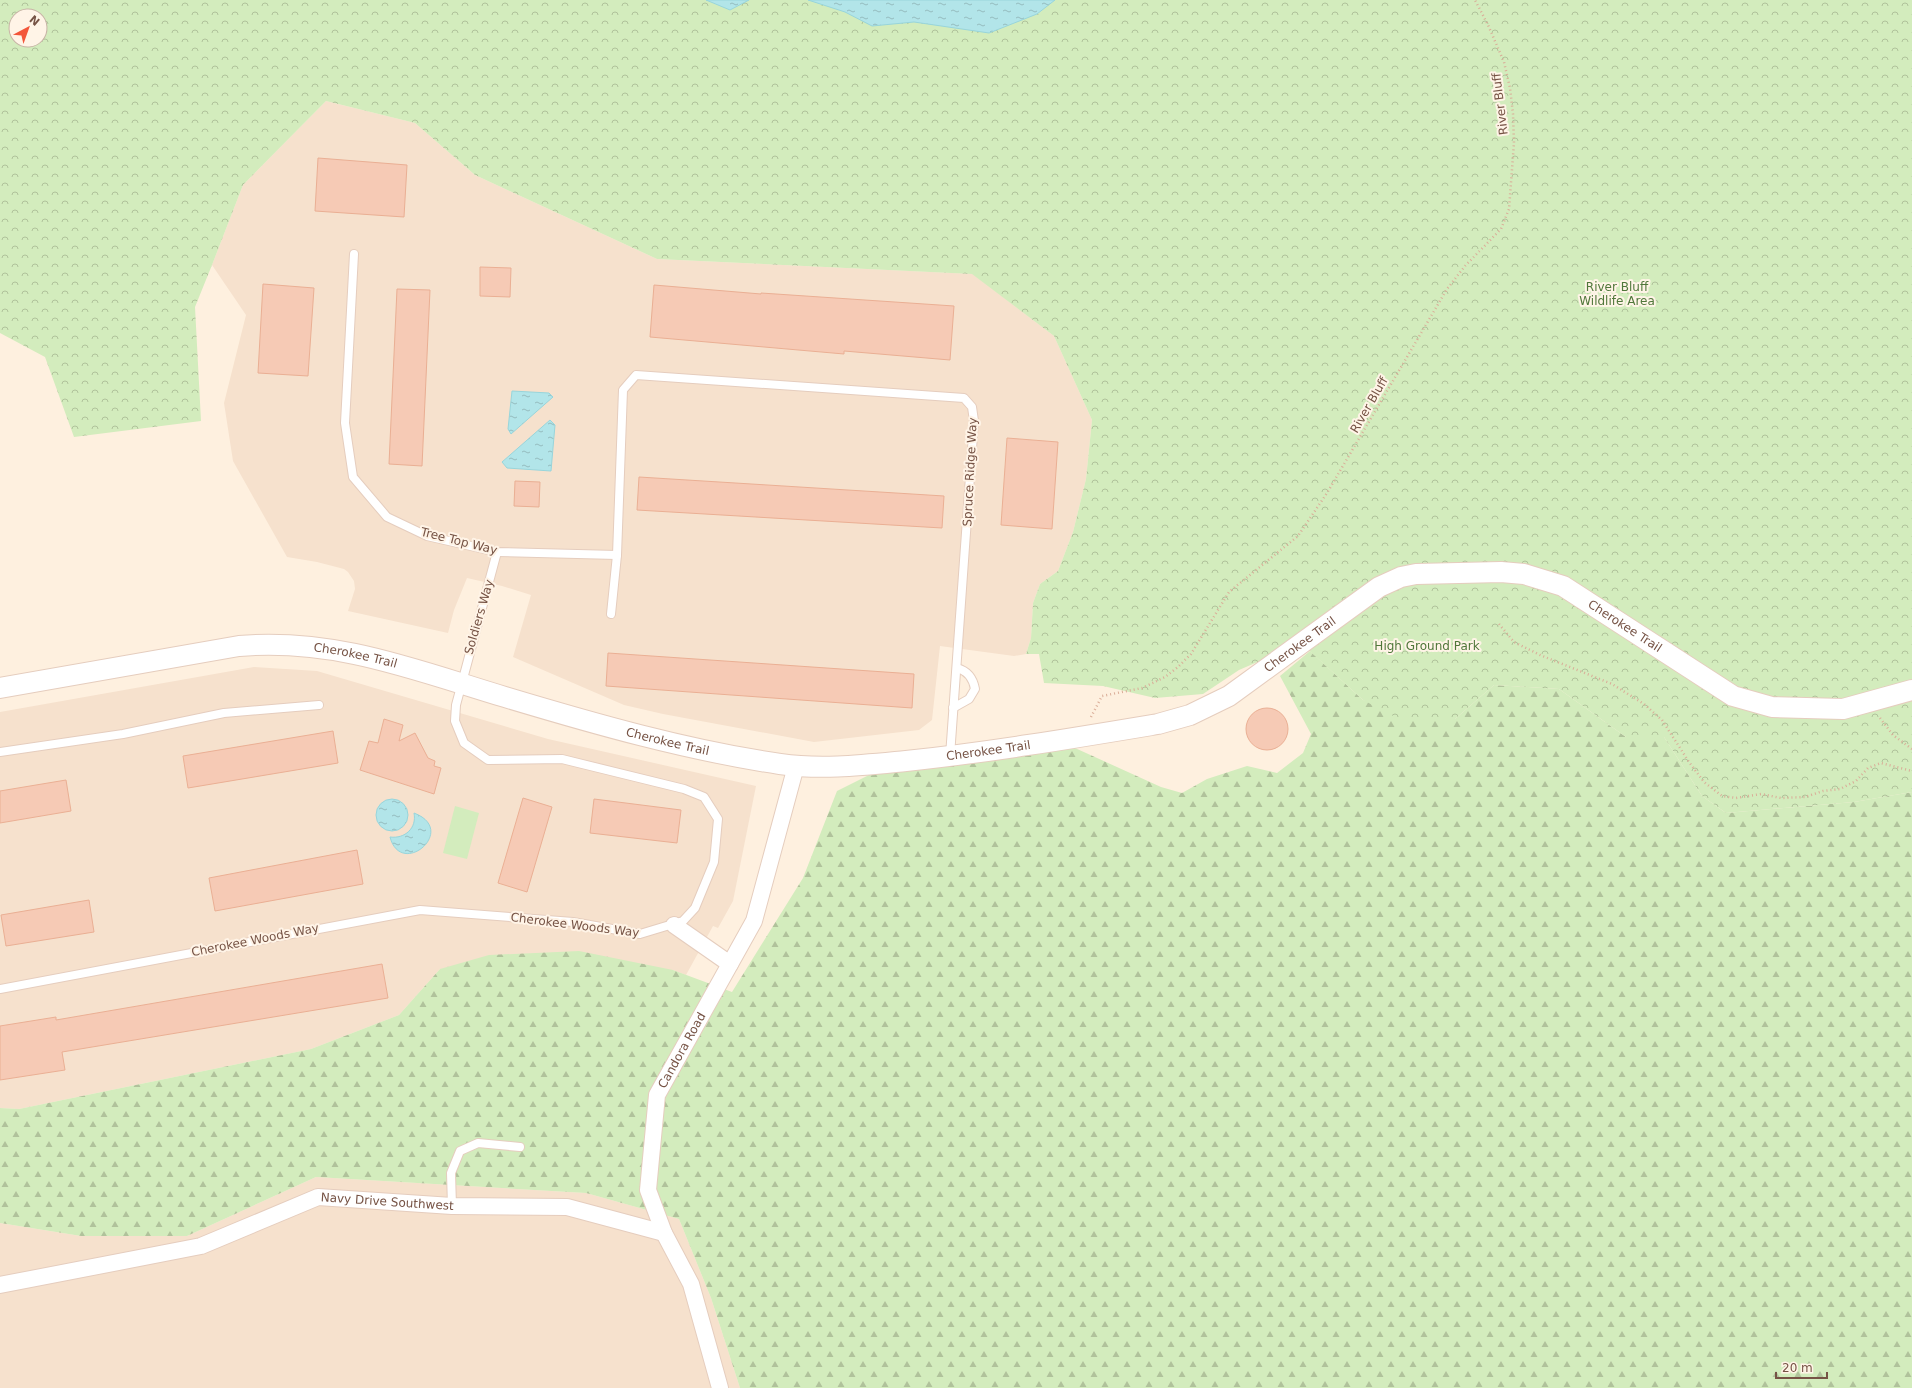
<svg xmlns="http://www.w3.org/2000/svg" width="1912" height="1388" viewBox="0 0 1912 1388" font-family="'DejaVu Sans',sans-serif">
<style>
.residential{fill:#f6e1cd}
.forest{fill:url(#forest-firs)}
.park{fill:url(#park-crowns);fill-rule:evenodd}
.pitch{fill:#d3ecbd}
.water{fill:url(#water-ripples);stroke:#98d5db}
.building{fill:#f6cab5;stroke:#eaaf94}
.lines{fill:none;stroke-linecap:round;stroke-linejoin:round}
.service-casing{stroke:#e5cdbe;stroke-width:10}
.minor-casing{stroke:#e5cdbe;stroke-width:18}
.tertiary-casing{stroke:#e5cdbe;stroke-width:22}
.path{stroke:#daad98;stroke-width:2.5;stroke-dasharray:1 3;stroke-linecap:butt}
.service{stroke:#fff;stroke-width:8}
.minor{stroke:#fff;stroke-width:16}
.tertiary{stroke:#fff;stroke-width:20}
.labels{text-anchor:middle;stroke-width:4;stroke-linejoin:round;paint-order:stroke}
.street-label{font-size:12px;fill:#765345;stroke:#fff4e7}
.park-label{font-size:12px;fill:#50773a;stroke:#fff4e7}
</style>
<defs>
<pattern id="forest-firs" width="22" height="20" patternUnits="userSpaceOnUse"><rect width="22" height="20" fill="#d3ecbd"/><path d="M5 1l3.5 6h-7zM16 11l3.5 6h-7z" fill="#b0c29b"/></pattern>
<pattern id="park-crowns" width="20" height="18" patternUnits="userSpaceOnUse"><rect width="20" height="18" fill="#d3ecbd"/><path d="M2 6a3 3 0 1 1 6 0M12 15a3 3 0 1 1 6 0" fill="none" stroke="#b0c29b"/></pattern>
<pattern id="water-ripples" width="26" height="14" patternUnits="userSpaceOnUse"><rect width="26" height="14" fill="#b2e5e9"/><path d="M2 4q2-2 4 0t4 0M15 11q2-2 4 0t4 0" fill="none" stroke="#95bcbf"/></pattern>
</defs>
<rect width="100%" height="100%" fill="#fef0df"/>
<!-- residential -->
<g class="residential">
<path d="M326 101 415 123 475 175 657 259 973 274 1054 336 1092 420 1086 479 1073 532 1058 571 1040 584 1033 603 1031 638 1026 654 1014 656 940 646 932 720 919 730 814 742 663 714 624 705 513 657 531 595 502 586 467 578 454 610 448 633 348 611 355 589 354 581 348 572 344 569 317 562 287 557 233 461 224 403 246 315 212 265 243 185Z"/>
<path d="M254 667 317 671 548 739 756 786 733 901 718 928 713 926 686 975 673 970 440 969 399 1015 311 1049 19 1109 0 1108V712Z"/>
<path d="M316 1177 586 1193 679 1219 711 1298 740 1388H0V1223L81 1236H187Z"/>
</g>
<!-- forest -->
<path class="forest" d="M1310 651 1363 700 1455 719 1494 685 1559 689 1626 737H1664L1702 796 1726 813 1854 802 1912 792V1388H740L711 1298 679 1219 586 1193 316 1177 187 1236H81L0 1223V1108L19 1109 311 1049 399 1015 440 969 489 955 579 951 673 970 732 992 803 878 837 791 873 773 972 763 1075 748 1161 787 1182 793 1207 779 1247 766 1277 773 1303 753 1311 734 1280 676Z"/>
<!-- park -->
<path class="park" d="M0 0H1912V792L1854 802 1726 813 1702 796 1664 737H1626L1559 689 1494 685 1455 719 1397 718 1363 700 1301 643 1239 670 1203 694 1155 698 1103 686 1044 683 1039 654H1026L1031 638 1033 603 1040 584 1058 571 1073 532 1086 479 1092 420 1054 336 972 274 657 259 475 175 415 123 326 101 243 185 212 265 195 307 201 421 74 437 45 357 0 333ZM16 16H40V40H16Z"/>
<!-- pitch -->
<path class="pitch" d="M455 806 479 813 467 859 443 853Z"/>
<!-- water -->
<g class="water">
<path d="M706 0H749L730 10Z"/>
<path d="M808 0H1055L1037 14 989 33 914 22 872 26 845 12Z"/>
<path d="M512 391 549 393 553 397 511 434 508 429Z"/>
<path d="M550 420 555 425 551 471 507 468 502 462Z"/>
<circle cx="392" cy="815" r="16"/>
<path d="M414 813C459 830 401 879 390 837 405 839 417 828 414 813Z"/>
</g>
<!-- building -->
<g class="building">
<path d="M318 158 407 165 404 217 315 211Z"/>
<path d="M480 267 511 268 510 297 480 296Z"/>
<path d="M263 284 314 288 308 376 258 373Z"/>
<path d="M654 285 761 294V293L954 306 950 360 844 351V354L650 337Z"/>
<path d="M397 289 430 290 422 466 389 464Z"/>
<path d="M1007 438 1058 442 1052 529 1001 525Z"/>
<path d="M639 477 944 496 942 528 637 510Z"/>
<path d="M515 481 540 482 539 507 514 506Z"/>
<path d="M608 653 914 674 912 708 606 686Z"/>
<circle cx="1267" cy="729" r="21"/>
<path d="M384 719 403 725 399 741 415 733 428 758 435 761 434 766 441 768 434 794 360 770 369 741 378 743Z"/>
<path d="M333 731 338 763 188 788 183 756Z"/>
<path d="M66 780 71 811 0 823V791Z"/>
<path d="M523 798 552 807 527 892 498 883Z"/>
<path d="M594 799 681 810 677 843 590 833Z"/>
<path d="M357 850 363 884 215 911 209 878Z"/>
<path d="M89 900 94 932 6 946 1 915Z"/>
<path d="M382 964 388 998 62 1052 65 1070 0 1080V1026L56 1017V1020Z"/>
</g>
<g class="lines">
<!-- service casing -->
<g class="service-casing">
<g id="service">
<path d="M354 254 345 423 353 477 387 517 427 536 497 552 617 555"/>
<path d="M611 614 617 555 623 390 636 375 964 398 972 407 974 421 950 756"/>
<path d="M953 708 969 699 975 689C973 678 968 671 957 668"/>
<path d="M0 752 123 734 224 713 319 705"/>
<path d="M0 989 420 910 573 922 640 934 683 921 695 908 714 862 718 819 704 797 684 789 562 759 488 760 464 743 455 721 456 705 497 552"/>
<path d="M452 1206 451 1173 460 1151 478 1143 520 1147"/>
</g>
</g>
<!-- minor casing -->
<g class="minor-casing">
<g id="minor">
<path d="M674 925 730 964"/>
<path id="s1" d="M0 1285 201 1246 318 1197 452 1206 567 1207 664 1233"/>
<path id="s2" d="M720 1388 691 1284 664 1233 648 1190 657 1095 754 921 796 766"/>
</g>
</g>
<!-- tertiary casing -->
<g class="tertiary-casing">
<g id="tertiary">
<path id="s3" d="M0 688 239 646C336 638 415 670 505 697 595 724 686 750 780 764 822 770 864 765 906 761 991 752 1074 738 1158 724L1190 715 1229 696 1379 587 1401 577 1416 574 1501 572 1524 574 1563 586 1733 696 1772 707 1843 709 1912 690"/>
</g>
</g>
<!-- path -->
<g class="path">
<path d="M1499 624 1514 642 1540 655 1612 684 1644 704 1662 720 1689 762 1704 782 1722 796 1736 798 1761 794 1781 798 1805 797 1823 791 1840 789 1856 781 1868 768 1881 763 1912 771"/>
<path d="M1091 717 1102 696 1142 688 1165 677 1178 667 1191 654 1229 592 1298 536 1327 493 1447 289 1465 266 1501 229 1509 209 1514 143 1513 114 1510 88 1504 62 1488 25 1475 0"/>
<path d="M1880 718 1893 735 1912 749"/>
</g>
<!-- service -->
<use href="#service" class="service"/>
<!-- minor -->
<use href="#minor" class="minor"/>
<!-- tertiary -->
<use href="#tertiary" class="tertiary"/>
</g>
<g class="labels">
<!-- street labels -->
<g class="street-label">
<text transform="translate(1500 104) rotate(-97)" y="4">River Bluff</text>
<text transform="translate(1369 405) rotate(-60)" y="4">River Bluff</text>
<text transform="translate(970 472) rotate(-87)" y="4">Spruce Ridge Way</text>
<text transform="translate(459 541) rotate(14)" y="4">Tree Top Way</text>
<text transform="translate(479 617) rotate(-74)" y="4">Soldiers Way</text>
<text dy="4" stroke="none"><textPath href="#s3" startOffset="1704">Cherokee Trail</textPath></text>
<text dy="4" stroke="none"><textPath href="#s3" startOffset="1344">Cherokee Trail</textPath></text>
<text dy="4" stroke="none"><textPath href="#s3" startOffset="360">Cherokee Trail</textPath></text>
<text dy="4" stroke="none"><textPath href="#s3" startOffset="684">Cherokee Trail</textPath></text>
<text dy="4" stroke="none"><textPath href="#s3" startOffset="1008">Cherokee Trail</textPath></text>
<text transform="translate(575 925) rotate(7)" y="4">Cherokee Woods Way</text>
<text transform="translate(255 940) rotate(-11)" y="4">Cherokee Woods Way</text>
<text dy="4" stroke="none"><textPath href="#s2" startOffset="358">Candora Road</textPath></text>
<text dy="4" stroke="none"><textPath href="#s1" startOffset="401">Navy Drive Southwest</textPath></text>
</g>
<!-- park labels -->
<g class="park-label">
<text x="1617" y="291">River Bluff<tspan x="1617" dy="14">Wildlife Area</tspan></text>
<text x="1427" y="650">High Ground Park</text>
</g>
</g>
<!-- north arrow -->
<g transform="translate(28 28) rotate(41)"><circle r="19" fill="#fff4e7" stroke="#c8b4a6"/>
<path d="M0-3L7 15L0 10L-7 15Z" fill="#f3563a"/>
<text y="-6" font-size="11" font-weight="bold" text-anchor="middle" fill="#765345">N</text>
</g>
<!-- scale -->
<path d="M1776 1372v6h51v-6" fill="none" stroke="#765345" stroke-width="2"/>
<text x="1782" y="1372" font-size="12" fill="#765345" stroke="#fff4e7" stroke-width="3" paint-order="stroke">20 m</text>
</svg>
